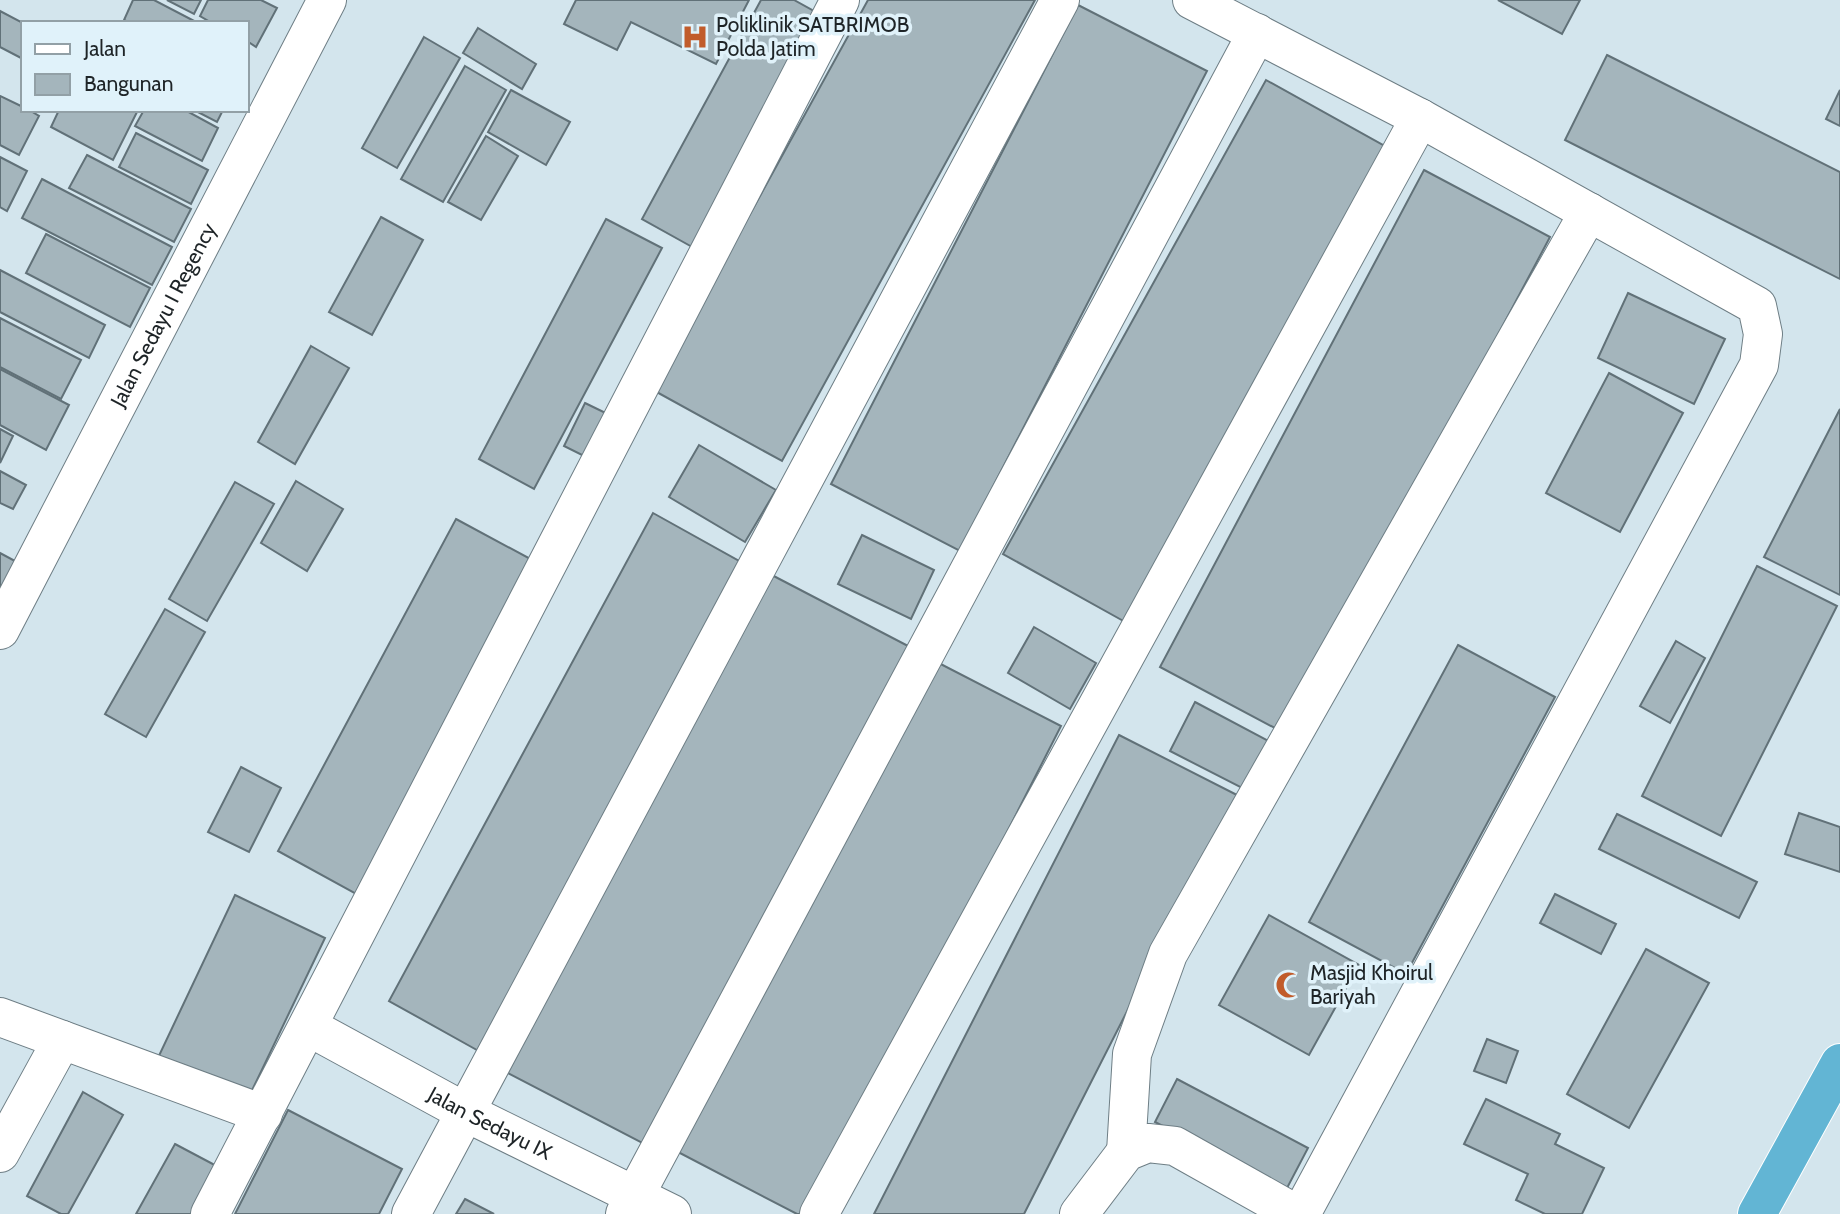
<svg xmlns="http://www.w3.org/2000/svg" width="1840" height="1214" viewBox="0 0 1840 1214" font-family="Cabin,sans-serif">
<style>
.building{fill:#a4b5bc;stroke:#617178;stroke-width:2}
.lines{fill:none;stroke-linecap:round;stroke-linejoin:round}
.street-casing{stroke:#6e7e85;stroke-width:40}
.highway-casing{stroke:#fff;stroke-width:40}
.street{stroke:#fff;stroke-width:38}
.highway{stroke:#62b5d4;stroke-width:38}
.labels{text-anchor:middle;stroke-width:7;stroke-linejoin:round;paint-order:stroke}
.poi-label{font-size:21px;fill:#1e2427;stroke:#e0f2fa;text-anchor:start}
.street-label{font-size:21px;fill:#1e2427;stroke:#e0f2fa}
</style>
<rect width="100%" height="100%" fill="#d3e5ed"/>
<!-- building -->
<g class="building">
<path d="M133 0H154L198 23H130L124 20Z"/>
<path d="M167 0H201L194 14Z"/>
<path d="M208 0H261L277 8 256 47 247 41V23H212L200 16Z"/>
<path d="M576 0H749L716 64 631 22 617 50 564 24Z"/>
<path d="M761 0H794L821 15 694 248 642 219Z"/>
<path d="M868 0H1035L782 461 653 390Z"/>
<path d="M1498 0H1580L1562 34Z"/>
<path d="M1078 5 1207 71 960 551 831 484Z"/>
<path d="M0 11 23 23V59L0 47Z"/>
<path d="M478 28 536 64 522 89 463 53Z"/>
<path d="M424 37 460 58 397 168 362 148Z"/>
<path d="M1607 55 1840 172V279L1565 140Z"/>
<path d="M465 66 506 90 443 202 401 179Z"/>
<path d="M1266 80 1390 149 1127 623 1003 554Z"/>
<path d="M511 90 570 122 546 165 488 132Z"/>
<path d="M1840 90V126L1826 119Z"/>
<path d="M0 96 23 107V110H29L39 116 19 155 0 145Z"/>
<path d="M59 110H138L113 160 51 127Z"/>
<path d="M144 110H185L218 128 202 161 135 126Z"/>
<path d="M194 110H223L217 122Z"/>
<path d="M136 133 208 170 191 204 119 167Z"/>
<path d="M486 136 518 156 481 220 448 202Z"/>
<path d="M87 155 191 209 174 242 69 188Z"/>
<path d="M0 157 27 171 7 211 0 207Z"/>
<path d="M1424 170 1550 237 1286 734 1160 667Z"/>
<path d="M42 179 172 247 152 285 22 218Z"/>
<path d="M381 217 423 240 372 335 329 312Z"/>
<path d="M606 219 662 248 534 489 479 459Z"/>
<path d="M46 234 150 288 130 327 26 273Z"/>
<path d="M0 270 105 325 89 358 0 312Z"/>
<path d="M1628 293 1725 339 1694 404 1598 358Z"/>
<path d="M0 318 81 360 61 399 0 367Z"/>
<path d="M311 346 349 368 295 464 258 442Z"/>
<path d="M0 369 69 405 46 450 0 425Z"/>
<path d="M1609 373 1683 413 1620 532 1546 493Z"/>
<path d="M585 403 620 420 598 463 564 446Z"/>
<path d="M1840 409V595L1764 557Z"/>
<path d="M0 429 13 436 0 463Z"/>
<path d="M699 445 776 490 745 542 669 497Z"/>
<path d="M0 471 26 485 13 509 0 503Z"/>
<path d="M296 481 343 509 307 571 261 543Z"/>
<path d="M235 482 274 504 207 621 169 599Z"/>
<path d="M653 513 748 566 484 1054 389 1001Z"/>
<path d="M456 519 536 562 358 895 278 851Z"/>
<path d="M862 535 934 570 911 619 838 584Z"/>
<path d="M0 553 30 569 0 603Z"/>
<path d="M1757 566 1837 606 1721 836 1642 796Z"/>
<path d="M766 572 910 647 650 1147 506 1072Z"/>
<path d="M165 609 205 632 146 737 105 714Z"/>
<path d="M1034 627 1096 663 1070 709 1008 673Z"/>
<path d="M1676 641 1705 658 1670 723 1640 706Z"/>
<path d="M1458 645 1555 697 1406 974 1309 922Z"/>
<path d="M929 658 1061 726 813 1214H797L678 1152Z"/>
<path d="M1195 702 1274 744 1248 791 1170 751Z"/>
<path d="M1119 735 1237 795 1024 1214H874Z"/>
<path d="M241 767 281 788 249 852 208 832Z"/>
<path d="M1799 813 1840 827V872L1785 854Z"/>
<path d="M1617 814 1757 882 1739 918 1599 849Z"/>
<path d="M1555 894 1616 924 1601 954 1540 923Z"/>
<path d="M235 895 325 938 245 1105 156 1062Z"/>
<path d="M1269 915 1359 965 1309 1055 1219 1005Z"/>
<path d="M1646 949 1709 983 1629 1128 1567 1094Z"/>
<path d="M1487 1039 1518 1051 1506 1083 1474 1071Z"/>
<path d="M1177 1079 1308 1148 1286 1190 1155 1122Z"/>
<path d="M83 1092 123 1115 68 1214H61L27 1196Z"/>
<path d="M1486 1099 1560 1134 1555 1144 1604 1168 1582 1214H1545L1516 1200 1528 1174 1464 1144Z"/>
<path d="M288 1110 402 1169 379 1214H235Z"/>
<path d="M175 1144 226 1171 203 1214H136Z"/>
<path d="M465 1199 494 1214H456Z"/>
</g>
<g class="lines">
<!-- street casing -->
<g class="street-casing">
<g id="street">
<path d="M1192 0 1420 118 1757 306 1763 334 1759 365 1301 1214"/>
<path id="s1" d="M0 630 327 0"/>
<path d="M0 1017 263 1114"/>
<path id="s2" d="M309 1027 465 1112 672 1214"/>
<path d="M1126 1152 1132 1054 1168 954 1589 212"/>
<path d="M0 1153 62 1040"/>
<path d="M210 1214 840 0"/>
<path d="M411 1214 1060 0"/>
<path d="M625 1214 1257 33"/>
<path d="M819 1214 1420 118"/>
<path d="M1079 1214 1126 1152 1148 1143 1175 1146 1296 1214"/>
</g>
</g>
<!-- highway casing -->
<g class="highway-casing">
<path id="highway" d="M1757 1214 1840 1063"/>
</g>
<!-- street -->
<use href="#street" class="street"/>
<!-- highway -->
<use href="#highway" class="highway"/>
</g>
<!-- icons -->
<defs>
<g id="hospital-bare" transform="scale(2.1)"><path d="M-5-5h3v3.5h4V-5h3V5h-3V1.5h-4V5h-3Z" fill="#c15c2b" stroke="#e0f2fa" stroke-width="2.5" paint-order="stroke"/></g>
<g id="mosque-bare" transform="scale(2.1)"><path d="M3.5-4.9A6 6 0 1 0 3.5 4.9A5 5 0 1 1 3.5-4.9Z" fill="#c15c2b" stroke="#e0f2fa" stroke-width="2.5" paint-order="stroke"/></g>
</defs>
<g fill-rule="evenodd">
<use href="#hospital-bare" x="695" y="37"/>
<use href="#mosque-bare" x="1289" y="985"/>
</g>
<g class="labels">
<!-- poi labels -->
<g class="poi-label">
<text x="716" y="32">Poliklinik SATBRIMOB<tspan x="716" dy="24">Polda Jatim</tspan></text>
<text x="1310" y="980">Masjid Khoirul<tspan x="1310" dy="24">Bariyah</tspan></text>
</g>
<!-- street labels -->
<g class="street-label">
<text dy="7" stroke="none"><textPath href="#s1" startOffset="355">Jalan Sedayu I Regency</textPath></text>
<text dy="7" stroke="none"><textPath href="#s2" startOffset="205">Jalan Sedayu IX</textPath></text>
</g>
</g>
<!-- legend -->
<rect x="21" y="21" width="228" height="91" fill="#e0f2fa" stroke="#92a0a6" stroke-width="2"/>
<rect x="35" y="44" width="35" height="10" fill="#ffffff" stroke="#92a0a6" stroke-width="2"/>
<text x="84" y="56" font-size="21" fill="#1e2427">Jalan</text>
<rect x="35" y="74" width="35" height="21" fill="#a4b5bc" stroke="#92a0a6" stroke-width="2"/>
<text x="84" y="91" font-size="21" fill="#1e2427">Bangunan</text>
</svg>
